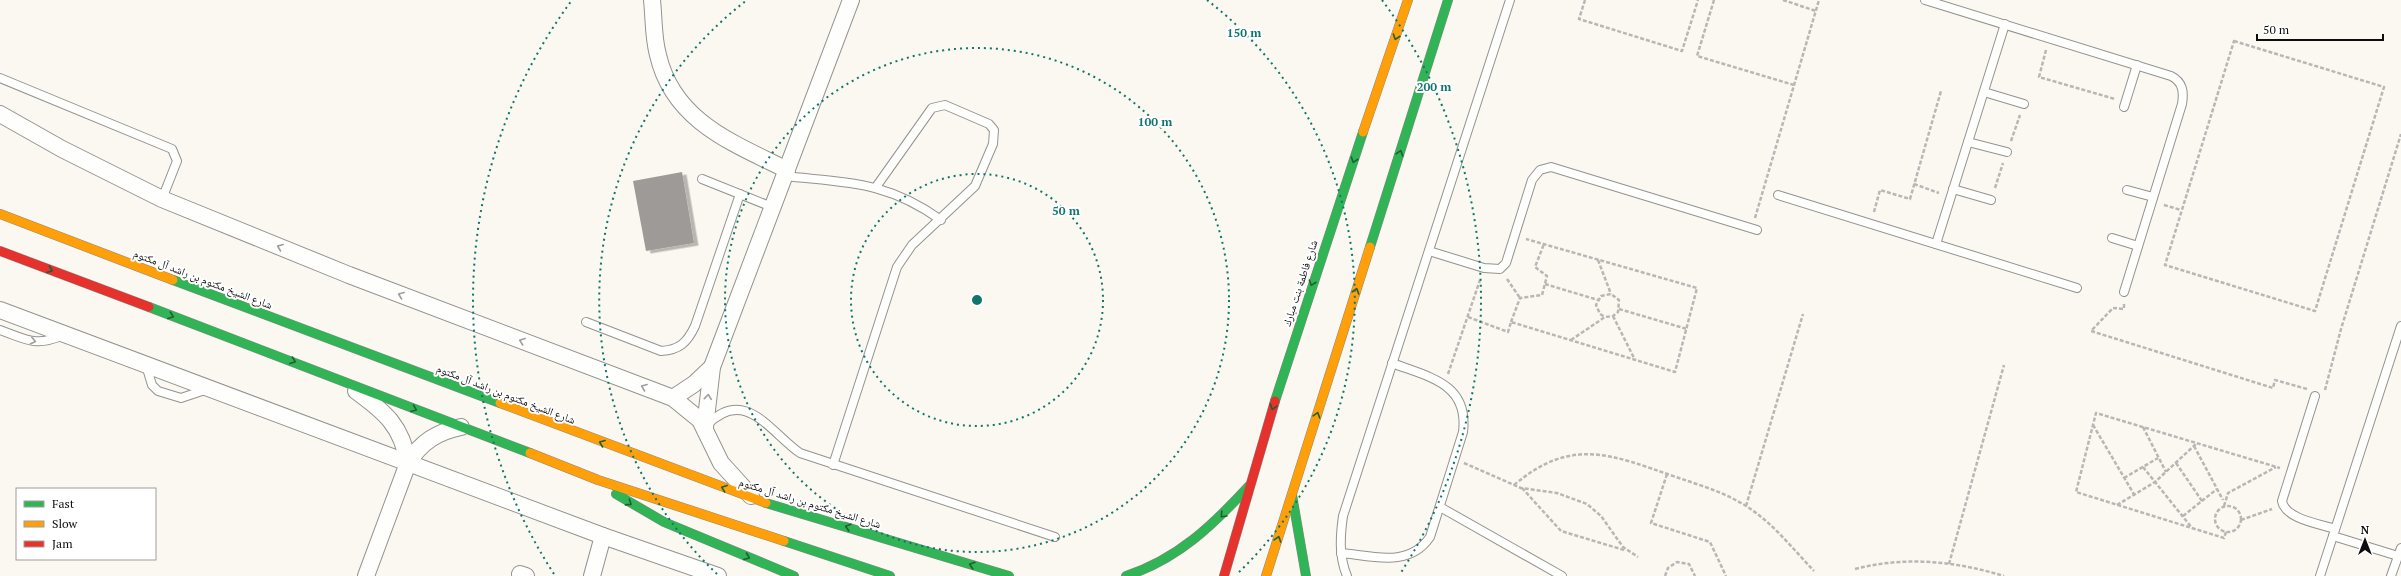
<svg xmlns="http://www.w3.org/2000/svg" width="2401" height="576" viewBox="0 0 2401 576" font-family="'PT Serif','Noto Naskh Arabic',serif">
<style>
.building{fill:#9e9a97;filter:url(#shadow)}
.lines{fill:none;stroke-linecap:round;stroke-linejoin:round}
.lane-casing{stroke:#949390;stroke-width:10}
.street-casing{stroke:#949390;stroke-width:18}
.fast-casing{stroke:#8b8986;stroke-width:10}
.slow-casing{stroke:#8b8986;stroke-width:10}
.jam-casing{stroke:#8b8986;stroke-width:10}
.path{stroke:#b8b7b6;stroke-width:2.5;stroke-dasharray:4 2;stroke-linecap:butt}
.lane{stroke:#fefefd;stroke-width:8}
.street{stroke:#fefefd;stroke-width:16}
.fast{stroke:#30b455;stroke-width:9}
.slow{stroke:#ff9f0a;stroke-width:9}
.jam{stroke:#e5322d;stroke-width:9}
.oneway{stroke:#1e6031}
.oneway2{stroke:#9e9e9d}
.ring{fill:none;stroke:#0f766e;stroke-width:2;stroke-dasharray:2 4}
.labels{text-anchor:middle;stroke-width:4;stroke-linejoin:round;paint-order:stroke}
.street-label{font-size:11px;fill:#0d0d0d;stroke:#fff}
.centre{fill:#0f766e;stroke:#fff;stroke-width:2}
.ring-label{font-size:12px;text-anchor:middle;font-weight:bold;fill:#0f766e;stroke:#fff;stroke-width:4;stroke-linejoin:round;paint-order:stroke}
</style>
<defs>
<filter id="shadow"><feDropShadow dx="4.5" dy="2.5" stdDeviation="0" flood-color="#0004"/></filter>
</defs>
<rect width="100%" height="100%" fill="#fbf8f1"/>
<!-- building -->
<path class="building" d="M682 172 694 243 646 251 633 181Z"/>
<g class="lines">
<!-- lane casing -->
<g class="lane-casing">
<g id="lane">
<path d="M1925 0 2171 76C2183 82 2184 92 2182 104L2124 292"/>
<path d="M0 78 172 149 177 161 162 199"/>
<path d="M1984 92 2024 104"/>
<path d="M2124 107 2137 65"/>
<path d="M1968 142 2007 152"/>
<path d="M785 176C848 183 887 181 941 220"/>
<path d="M702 179 772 207"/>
<path d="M1953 189 1991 200"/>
<path d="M2127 190 2153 197"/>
<path d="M1778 195 2077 288"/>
<path d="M2112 238 2138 246"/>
<path d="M1936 244 2005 24"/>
<path d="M1429 251 1484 268 1500 269 1506 263 1532 180 1540 170 1551 167 1757 230"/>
<path d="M586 322 661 351C679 350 687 343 695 326L740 194"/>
<path d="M0 330C28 340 35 347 64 335"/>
<path d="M146 365 152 385 158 391 181 398 208 389"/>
<path d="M2315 396 2282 501C2285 519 2320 524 2335 529"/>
<path d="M707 425C745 386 770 432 800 453L1055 537"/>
<path d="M833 465 897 267 912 245 975 186 993 144 994 130 989 124 945 105 932 108 876 187"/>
<path d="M1440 507 1562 576"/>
<path d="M2333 536 2398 556"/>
<path d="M1341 553C1373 556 1409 568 1430 537L1463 432C1469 383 1428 377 1392 363"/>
<path d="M1347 576C1339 557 1340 537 1343 516L1510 0"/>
<path d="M2320 576 2401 326"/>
<path d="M2391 576 2401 548"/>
</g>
</g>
<!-- street casing -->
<g class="street-casing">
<g id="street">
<path d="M652 0C654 18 653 37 658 55 673 121 733 143 787 170"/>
<path d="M0 114 62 149 162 199 349 275 673 398 700 420 721 463 751 496"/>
<path d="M0 310 603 536 718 576"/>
<path d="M356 391C385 412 402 426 408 463"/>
<path d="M673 398 694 384 712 367"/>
<path d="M705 427 712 367 851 0"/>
<path d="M520 574 526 576"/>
<path d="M366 576 408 463C421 442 437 432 461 427"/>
<path d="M592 576 603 536"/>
</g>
</g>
<!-- fast casing -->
<g class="fast-casing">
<g id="fast">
<path d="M1370 247 1448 0"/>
<path d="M173 280 500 403"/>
<path d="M149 307 530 453"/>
<path d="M1275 401 1363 132"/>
<path d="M616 494 664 522 794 576"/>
<path d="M1292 495 1306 576"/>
<path d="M766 503 1009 576"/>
<path d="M784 541 890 576"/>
<path d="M1126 576C1178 559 1213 525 1249 486"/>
</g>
</g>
<!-- slow casing -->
<g class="slow-casing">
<g id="slow">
<path d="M1363 132 1408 0"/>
<path d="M0 214 173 280"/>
<path d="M500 403 766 503"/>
<path d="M530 453 598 480 784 541"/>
<path d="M1266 576 1370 247"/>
</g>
</g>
<!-- jam casing -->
<g class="jam-casing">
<g id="jam">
<path d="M0 251 149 307"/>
<path d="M1224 576 1275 401"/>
</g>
</g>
<!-- path -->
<g class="path">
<path d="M1585 0 1579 19 1682 51 1698 0"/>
<path d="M1714 0 1697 56 1794 85"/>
<path d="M1783 0 1816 11"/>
<path d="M2234 41 2384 87 2315 311 2165 265Z"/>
<path d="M2046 50 2039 77 2115 99"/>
<path d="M2011 141 2020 115"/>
<path d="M1914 184 1939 193"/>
<path d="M1995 188 2003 163"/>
<path d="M2164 205 2181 210"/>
<path d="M1874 212 1880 190 1910 199 1941 91"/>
<path d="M1755 218 1819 0"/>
<path d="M1598 260 1611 294"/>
<path d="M1507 279 1520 298"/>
<path d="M1545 284 1598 300"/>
<path d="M2124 304V309L2113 308 2091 331 2273 388 2275 380 2307 389"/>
<path d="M1619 309 1687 329"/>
<path d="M1613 316 1635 360"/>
<path d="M1468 317 1508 332 1511 322 1675 372 1697 288 1526 239"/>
<path d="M1511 322 1520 298 1542 295 1547 276 1535 267 1544 244"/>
<path d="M1571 340 1605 317 1613 316 1618 312 1619 300 1611 294 1601 296 1596 305 1600 314 1605 317"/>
<path d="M1448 374 1480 280"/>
<path d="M2325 390 2341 329 2401 134"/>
<path d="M2093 425 2135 496"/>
<path d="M2143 427 2166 472"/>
<path d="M2194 446 2223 500"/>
<path d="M1464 463 1521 488 1557 493 1587 504 1601 516 1623 547 1638 557"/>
<path d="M2176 463 2202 501"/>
<path d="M2143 467 2192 528"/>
<path d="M1667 474 1651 523 1710 542 1726 576"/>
<path d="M2124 478 2158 458"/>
<path d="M1514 485C1572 436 1612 455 1676 477 1699 485 1724 492 1746 506 1772 522 1793 549 1814 571"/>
<path d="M1522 488 1561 531 1624 550"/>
<path d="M2117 505 2155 482 2197 443"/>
<circle cx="2228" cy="519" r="13"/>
<path d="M1746 506 1803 314"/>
<path d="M2224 506 2228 493 2276 467"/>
<path d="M2183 516 2217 489"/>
<path d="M2241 520 2272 509"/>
<path d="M2226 532 2224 538 2076 492 2096 413 2280 468"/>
<path d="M1949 564 2004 365"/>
<path d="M1855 569C1905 556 1955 561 2004 576"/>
<path d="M1665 576 1668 568 1677 562 1689 564 1695 576"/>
</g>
<!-- lane -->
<use href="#lane" class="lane"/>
<!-- street -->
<use href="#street" class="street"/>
<!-- fast -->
<use href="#fast" class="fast"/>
<!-- slow -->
<use href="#slow" class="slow"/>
<!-- jam -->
<use href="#jam" class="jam"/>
</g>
<!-- one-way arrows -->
<defs><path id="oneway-chevron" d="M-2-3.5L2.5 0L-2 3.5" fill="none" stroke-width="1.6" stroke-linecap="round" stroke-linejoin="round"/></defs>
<g class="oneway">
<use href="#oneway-chevron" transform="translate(1396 37) rotate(109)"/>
<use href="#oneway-chevron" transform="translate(1400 153) rotate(-73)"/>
<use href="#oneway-chevron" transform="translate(1354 160) rotate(109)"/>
<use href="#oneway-chevron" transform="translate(50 270) rotate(20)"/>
<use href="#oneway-chevron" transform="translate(1312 283) rotate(109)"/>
<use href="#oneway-chevron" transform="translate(1356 291) rotate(-73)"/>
<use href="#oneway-chevron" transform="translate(171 316) rotate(20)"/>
<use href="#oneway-chevron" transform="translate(293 361) rotate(20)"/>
<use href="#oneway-chevron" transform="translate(1273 407) rotate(107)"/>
<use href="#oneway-chevron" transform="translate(414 409) rotate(22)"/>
<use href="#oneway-chevron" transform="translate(1317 415) rotate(-73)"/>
<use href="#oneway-chevron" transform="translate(602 443) rotate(-159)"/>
<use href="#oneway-chevron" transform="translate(724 488) rotate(-160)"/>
<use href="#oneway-chevron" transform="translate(629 503) rotate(33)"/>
<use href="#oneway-chevron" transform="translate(1223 515) rotate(133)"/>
<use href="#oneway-chevron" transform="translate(848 527) rotate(-163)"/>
<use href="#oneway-chevron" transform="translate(1278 539) rotate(-72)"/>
<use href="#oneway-chevron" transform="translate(747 557) rotate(22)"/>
<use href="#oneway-chevron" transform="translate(972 565) rotate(-163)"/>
</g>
<g class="oneway2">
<use href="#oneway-chevron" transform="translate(280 247) rotate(-158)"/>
<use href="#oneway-chevron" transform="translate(401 295) rotate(-159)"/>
<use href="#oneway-chevron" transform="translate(33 341) rotate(13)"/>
<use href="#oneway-chevron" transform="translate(522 341) rotate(-160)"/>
<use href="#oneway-chevron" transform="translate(644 387) rotate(-159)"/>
<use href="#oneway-chevron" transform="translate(708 397) rotate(-84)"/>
</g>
<!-- distance rings -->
<g class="ring">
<circle cx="977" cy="300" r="126"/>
<circle cx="977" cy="300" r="252"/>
<path d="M717 574A378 378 0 0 1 747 0M1207 0A378 378 0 0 1 1237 574"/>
<path d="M554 574A504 504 0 0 1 572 0M1382 0A504 504 0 0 1 1400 574"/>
</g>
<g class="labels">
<!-- street labels -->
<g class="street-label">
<text transform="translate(203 279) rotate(21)" y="4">شارع الشيخ مكتوم بن راشد آل مكتوم</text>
<text transform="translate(1300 283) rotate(-72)" y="4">شارع فاطمة بنت مبارك</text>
<text transform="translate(506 394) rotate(21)" y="4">شارع الشيخ مكتوم بن راشد آل مكتوم</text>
<text transform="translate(810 503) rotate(17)" y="4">شارع الشيخ مكتوم بن راشد آل مكتوم</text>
</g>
</g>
<circle cx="977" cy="300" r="6" class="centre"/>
<g class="ring-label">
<text x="1244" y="37">150 m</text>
<text x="1434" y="91">200 m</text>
<text x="1155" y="126">100 m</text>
<text x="1066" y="215">50 m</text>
</g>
<!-- legend -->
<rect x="16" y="488" width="140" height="72" fill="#ffffff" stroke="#9e9e9e"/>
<rect x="24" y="501" width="20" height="6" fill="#30b455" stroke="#9e9e9e"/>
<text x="52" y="508" font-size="12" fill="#0d0d0d">Fast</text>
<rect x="24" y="521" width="20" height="6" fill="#ff9f0a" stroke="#9e9e9e"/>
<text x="52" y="528" font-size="12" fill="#0d0d0d">Slow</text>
<rect x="24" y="541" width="20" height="6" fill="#e5322d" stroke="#9e9e9e"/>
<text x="52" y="548" font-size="12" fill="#0d0d0d">Jam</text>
<!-- north arrow -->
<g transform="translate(2365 540)" stroke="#ffffff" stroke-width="3" paint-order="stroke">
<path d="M0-3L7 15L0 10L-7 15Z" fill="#0d0d0d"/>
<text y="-6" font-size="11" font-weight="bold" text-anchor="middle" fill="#0d0d0d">N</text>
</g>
<!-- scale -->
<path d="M2257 34v6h126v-6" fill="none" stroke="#0d0d0d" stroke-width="2"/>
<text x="2263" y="34" font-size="12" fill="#0d0d0d" stroke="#ffffff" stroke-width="3" paint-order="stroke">50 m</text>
</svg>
